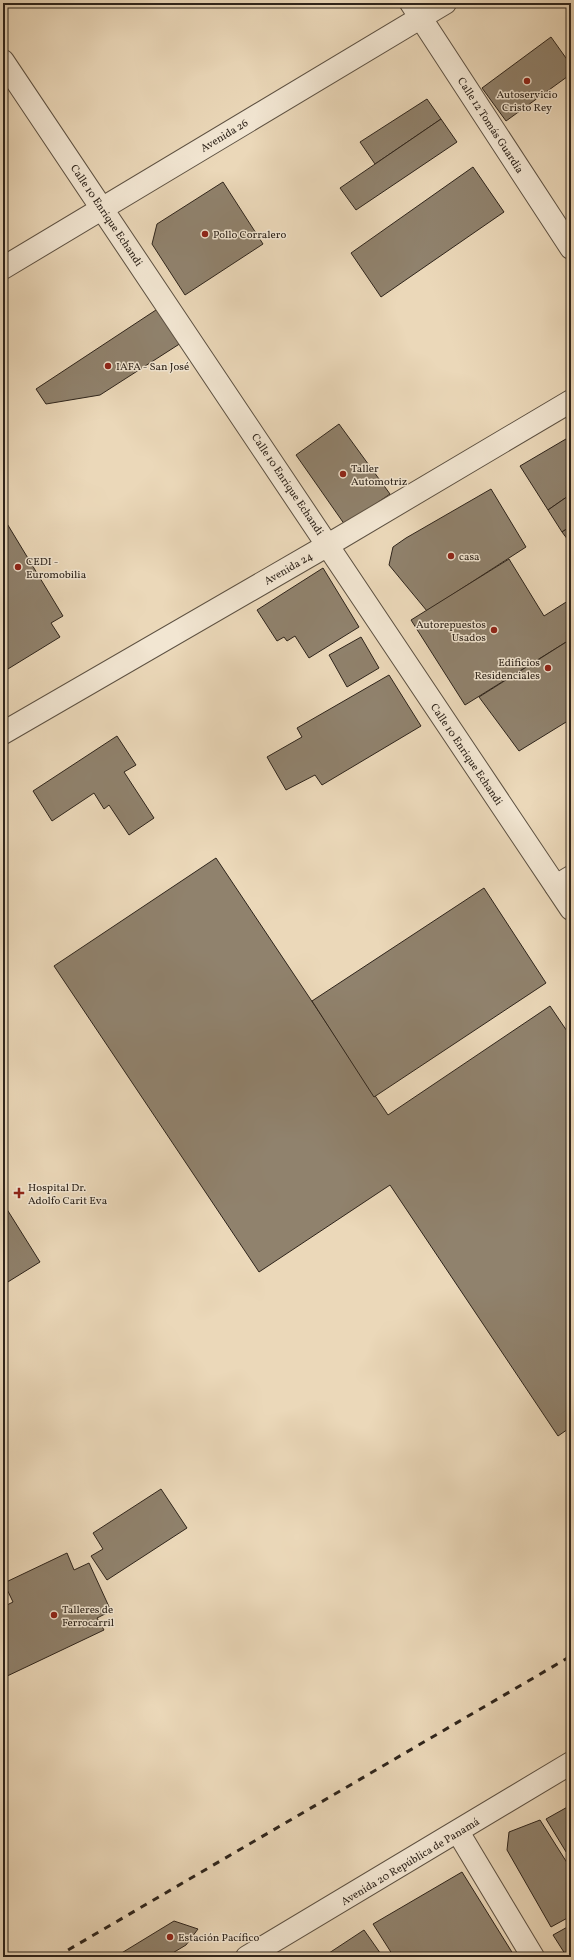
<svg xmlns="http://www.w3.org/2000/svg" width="574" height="1960" viewBox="0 0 574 1960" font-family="Vollkorn,serif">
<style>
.building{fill:#90826d;stroke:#2e241b}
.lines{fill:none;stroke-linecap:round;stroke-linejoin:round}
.minor-casing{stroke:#5d5142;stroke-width:24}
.tertiary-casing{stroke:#5d5142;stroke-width:24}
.minor{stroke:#f2e6d2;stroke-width:22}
.tertiary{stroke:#f2e6d2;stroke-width:22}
.rail{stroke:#2e241b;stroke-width:3;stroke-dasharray:7 7;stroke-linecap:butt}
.poi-dot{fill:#8f2418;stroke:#f2e6d2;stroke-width:1.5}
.labels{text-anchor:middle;stroke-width:3;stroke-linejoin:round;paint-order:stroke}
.poi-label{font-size:11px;fill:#2e241b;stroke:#f2e6d2;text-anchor:start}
.street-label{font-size:11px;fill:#2e241b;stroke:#f2e6d2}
</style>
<rect width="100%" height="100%" fill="#ebd8b9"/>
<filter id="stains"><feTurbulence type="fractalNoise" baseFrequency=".005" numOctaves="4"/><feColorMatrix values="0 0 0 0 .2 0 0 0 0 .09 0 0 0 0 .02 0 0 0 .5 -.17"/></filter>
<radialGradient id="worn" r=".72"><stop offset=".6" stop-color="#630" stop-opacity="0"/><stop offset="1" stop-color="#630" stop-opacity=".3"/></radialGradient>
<!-- building -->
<g class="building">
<path d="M551 37 571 65V74L506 121 482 88Z"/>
<path d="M427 99 441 119 375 164 360 142Z"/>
<path d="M441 119 457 142 356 210 340 188Z"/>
<path d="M473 167 504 212 381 297 351 253Z"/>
<path d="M223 182 263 244 185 295 152 244 157 224Z"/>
<path d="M159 308 181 343 100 395 46 404 36 389Z"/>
<path d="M339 424 390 494 345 525 296 455Z"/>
<path d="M571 436V494L548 510 520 466Z"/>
<path d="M491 489 526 547 427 611 389 565 393 547 406 538Z"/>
<path d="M571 494V526L562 532 548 510Z"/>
<path d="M3 517 63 616 51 623 60 637 3 672Z"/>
<path d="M571 526V544L562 532Z"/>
<path d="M509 559 544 616 571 599V639L465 705 411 620Z"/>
<path d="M323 568 359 627 309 658 295 636 287 641 284 637 277 641 257 610Z"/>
<path d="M361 637 379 668 347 687 329 655Z"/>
<path d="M571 639V719L519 751 479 697Z"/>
<path d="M389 675 421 726 322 785 315 775 286 790 267 757 302 737 297 728Z"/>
<path d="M117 736 136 765 124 772 154 818 129 835 109 805 104 809 94 793 52 821 33 791Z"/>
<path d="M216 858 388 1115 550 1006 571 1037V1427L558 1436 390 1185 259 1272 54 966Z"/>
<path d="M484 888 546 983 374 1097 312 1001Z"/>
<path d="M3 1203 40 1262 3 1285Z"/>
<path d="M161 1489 187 1528 107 1580 91 1556 103 1549 93 1533Z"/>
<path d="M67 1553 74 1570 89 1563 111 1611 97 1618 104 1630 3 1678V1607L13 1602 4 1583Z"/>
<path d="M571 1805V1860L546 1819Z"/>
<path d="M540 1820 571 1869V1916L551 1927 507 1850 509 1832Z"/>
<path d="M462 1872 515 1957H394L373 1924Z"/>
<path d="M174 1921 198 1929 186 1945 166 1957H115Z"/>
<path d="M571 1925V1957H567L553 1935Z"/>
<path d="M364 1930 383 1957H323Z"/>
</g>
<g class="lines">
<!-- minor casing -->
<g class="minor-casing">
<g id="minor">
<path d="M3 268 445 3"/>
<path d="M3 733 328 545 571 401"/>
<path d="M556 886 571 877"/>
<path d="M458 1832 533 1957"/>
<path d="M247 1957 571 1763"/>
</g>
</g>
<!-- tertiary casing -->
<g class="tertiary-casing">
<g id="tertiary">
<path d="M411 3 571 248"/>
<path d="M3 61 571 909"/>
</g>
</g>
<!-- minor -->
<use href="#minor" class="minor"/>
<!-- tertiary -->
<use href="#tertiary" class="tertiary"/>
<!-- rail -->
<path class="rail" d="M56 1957 571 1656"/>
</g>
<!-- markers -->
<g class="poi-dot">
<circle cx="527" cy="81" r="4"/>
<circle cx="205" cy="234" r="4"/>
<circle cx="108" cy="366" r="4"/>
<circle cx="343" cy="474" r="4"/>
<circle cx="451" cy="556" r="4"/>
<circle cx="18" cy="567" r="4"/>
<circle cx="494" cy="630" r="4"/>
<circle cx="548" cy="668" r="4"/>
<path d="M17 1187h4v4h4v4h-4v4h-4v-4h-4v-4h4z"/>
<circle cx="54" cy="1615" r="4"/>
<circle cx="170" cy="1937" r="4"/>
</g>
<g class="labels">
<!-- poi labels -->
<g class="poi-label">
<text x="527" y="98" text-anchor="middle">Autoservicio<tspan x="527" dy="13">Cristo Rey</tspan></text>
<text x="213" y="238">Pollo Corralero</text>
<text x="116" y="370">IAFA - San José</text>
<text x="351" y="472">Taller<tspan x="351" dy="13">Automotriz</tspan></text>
<text x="459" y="560">casa</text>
<text x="26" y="565">CEDI -<tspan x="26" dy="13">Euromobilia</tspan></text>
<text x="486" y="628" text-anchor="end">Autorepuestos<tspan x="486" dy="13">Usados</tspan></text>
<text x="540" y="666" text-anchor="end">Edificios<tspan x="540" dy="13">Residenciales</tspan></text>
<text x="28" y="1191">Hospital Dr.<tspan x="28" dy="13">Adolfo Carit Eva</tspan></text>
<text x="62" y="1613">Talleres de<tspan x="62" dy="13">Ferrocarril</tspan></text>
<text x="178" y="1941">Estación Pacífico</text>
</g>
<!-- street labels -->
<g class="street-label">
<text transform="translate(491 125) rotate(57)" y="4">Calle 12 Tomás Guardia</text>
<text transform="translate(224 135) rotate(-31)" y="4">Avenida 26</text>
<text transform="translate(107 215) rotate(56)" y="4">Calle 10 Enrique Echandi</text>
<text transform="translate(288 484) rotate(56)" y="4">Calle 10 Enrique Echandi</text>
<text transform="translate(288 568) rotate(-30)" y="4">Avenida 24</text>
<text transform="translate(467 754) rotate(56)" y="4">Calle 10 Enrique Echandi</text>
<text transform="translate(410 1861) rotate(-31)" y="4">Avenida 20 República de Panamá</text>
</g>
</g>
<!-- margin -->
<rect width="574" height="1960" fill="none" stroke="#ebd8b9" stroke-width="16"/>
<rect x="4" y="4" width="566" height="1952" fill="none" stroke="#2e241b" stroke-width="2"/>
<rect x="8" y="8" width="558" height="1944" fill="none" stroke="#2e241b"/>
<rect width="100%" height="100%" filter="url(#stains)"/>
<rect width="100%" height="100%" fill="url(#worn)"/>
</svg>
